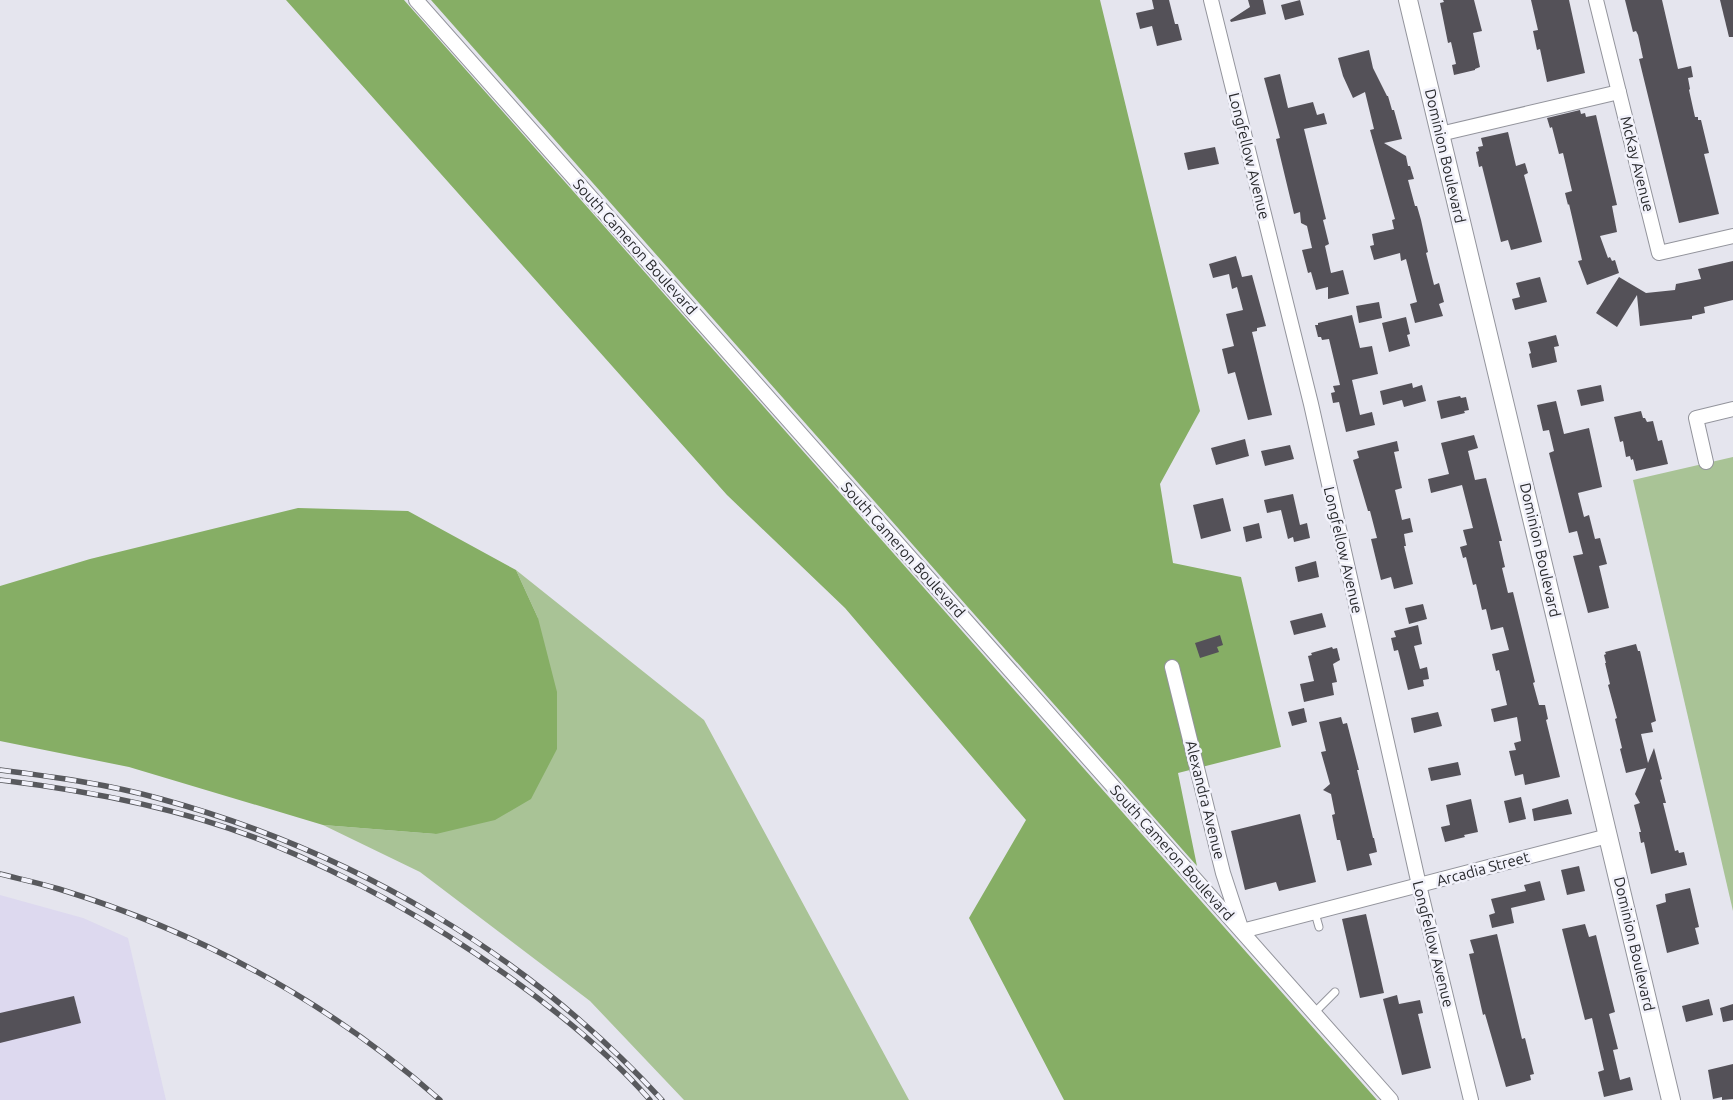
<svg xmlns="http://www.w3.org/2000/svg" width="1733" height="1100" viewBox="0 0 1733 1100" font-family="Ubuntu,sans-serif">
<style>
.industrial{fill:#ddd9ef}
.green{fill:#a9c396}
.forest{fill:#86ae65}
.building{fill:#545158}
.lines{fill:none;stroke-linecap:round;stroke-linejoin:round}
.service-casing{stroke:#93949c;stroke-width:9}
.minor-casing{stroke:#93949c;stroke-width:16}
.tertiary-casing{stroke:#93949c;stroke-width:20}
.service{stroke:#fff;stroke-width:7}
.minor{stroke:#fff;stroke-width:14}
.tertiary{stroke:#fff;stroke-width:18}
.rail-casing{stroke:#58595d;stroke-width:5.5}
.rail{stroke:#f2f2fb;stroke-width:4;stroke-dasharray:11;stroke-linecap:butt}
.labels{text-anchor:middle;stroke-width:5;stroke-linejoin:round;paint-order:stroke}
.street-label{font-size:15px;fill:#28292c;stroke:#f2f2fb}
</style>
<rect width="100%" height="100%" fill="#e5e5ee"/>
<!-- industrial -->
<path class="industrial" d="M0 895 83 918 128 938 166 1100H0Z"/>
<!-- green -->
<g class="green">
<path d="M1733 457V911L1633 480Z"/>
<path d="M516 570 704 720 909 1100H684L590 1001 420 872 323 825 436 834 538 618Z"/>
</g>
<!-- forest -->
<g class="forest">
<path d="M286 0H404L1377 1100H1064L969 918 1026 820 845 608 727 495Z"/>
<path d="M431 0H1100L1200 411 1160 484 1173 563 1241 577 1281 747 1178 773 1197 866Z"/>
<path d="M298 508 408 511 516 570 538 618 557 692V749L531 799 495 820 436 834 323 825 129 767 0 741V586L90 559Z"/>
</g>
<!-- building -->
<g class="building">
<path d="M1152 0H1169L1175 24H1178L1182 40 1157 46 1152 26 1140 29 1136 13 1154 9Z"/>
<path d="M1248 0H1263L1266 14 1231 22 1230 20 1250 7Z"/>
<path d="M1300 0 1304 15 1285 20 1281 5Z"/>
<path d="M1443 0H1474L1482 31 1473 33 1480 67 1475 69V70L1454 75 1452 65 1456 64 1451 42 1448 43 1440 3 1444 2Z"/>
<path d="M1531 0H1569L1585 73 1547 82 1540 49 1537 50 1533 31 1538 30Z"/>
<path d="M1625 0H1662L1678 69 1691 66 1693 77 1688 78 1690 89 1689 90 1695 117H1698V120H1701L1709 153 1704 154 1719 214 1679 223 1639 59 1643 58 1638 35 1636 31 1633 32Z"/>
<path d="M1720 0H1733V37H1729Z"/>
<path d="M1369 50 1373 68 1387 96H1388L1392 110H1394L1402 139 1384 143 1406 156 1408 166H1410L1414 179 1408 180 1415 206H1417L1421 220 1428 252 1426 253 1434 285 1439 283 1444 302 1439 304 1443 316 1415 323 1410 304 1417 302 1406 259 1401 261 1400 253 1374 260 1370 246 1374 245 1372 234 1394 229 1392 220 1395 219 1370 130 1374 129 1365 92 1353 98 1343 76 1338 58Z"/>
<path d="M1280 74 1288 108 1313 102 1317 115 1324 113 1327 124 1304 129 1326 219 1323 220 1329 244 1325 246 1331 273 1343 270 1349 294 1328 299V287L1316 290 1311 272 1308 273 1302 250 1312 248 1307 226 1301 223 1300 212 1294 214 1276 139 1280 138 1264 78Z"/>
<path d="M1580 110 1581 114 1585 113 1586 117 1596 115 1617 205 1612 206 1617 232 1600 236 1608 258 1610 257 1612 261 1615 260 1619 273 1587 285 1578 261 1582 260 1569 204 1568 205 1565 193 1572 191 1563 153 1559 154 1552 127 1550 128 1547 118Z"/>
<path d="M1508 132 1516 166 1525 163 1528 173 1524 175 1542 242 1511 250 1508 240 1501 242 1482 166 1479 167 1476 152 1479 151 1478 147 1483 146 1481 138Z"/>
<path d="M1215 147 1219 164 1188 170 1184 153Z"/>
<path d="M1236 256 1242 277 1252 275 1266 326 1257 328V331L1252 332 1272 415 1248 420 1235 372 1228 374 1222 349 1234 346 1226 314 1243 310 1237 287 1232 289 1229 274 1213 278 1209 264Z"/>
<path d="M1733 261V300L1704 307 1705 313 1692 316V319L1640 326 1637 295 1617 327 1596 313 1619 277 1646 293 1675 290 1676 284 1701 279 1698 269Z"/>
<path d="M1540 277 1547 302 1515 310 1512 299 1520 297 1516 283Z"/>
<path d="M1379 302 1382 318 1359 323 1356 306Z"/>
<path d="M1352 315 1360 348 1372 346 1378 374 1352 380 1360 415 1372 412 1375 425 1346 432 1339 402 1333 403 1331 393 1335 392 1333 386 1340 385 1329 339 1322 340 1321 337H1318L1315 325H1318V323Z"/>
<path d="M1406 317 1410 334 1407 335 1410 346 1389 352 1382 323Z"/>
<path d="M1556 335 1559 346 1554 347 1557 362 1532 368 1529 354 1531 353 1528 342Z"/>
<path d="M1412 383 1413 388 1422 385 1426 401 1404 407 1402 400 1383 405 1380 391Z"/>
<path d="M1601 385 1604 401 1581 406 1577 390Z"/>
<path d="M1460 396 1461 398 1466 397 1469 410 1464 411 1465 413 1441 419 1437 401Z"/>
<path d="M1556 401 1564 434 1589 428 1602 487 1578 493 1584 517 1589 515 1595 539 1600 538 1607 564 1599 566 1609 608 1588 613 1573 556 1583 554 1577 531 1569 533 1549 453 1554 451 1549 430 1543 431 1537 405Z"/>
<path d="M1641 411 1643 418H1645L1647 422 1653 421 1658 441 1662 440 1668 464 1636 471 1633 459 1631 460 1630 456 1626 457 1623 441 1620 442 1614 417Z"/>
<path d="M1474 435 1478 448 1468 451 1475 480 1486 478 1502 541H1499L1505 567 1502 568 1508 593 1513 592 1535 682 1533 683 1539 705H1545L1548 719 1546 720 1560 777 1525 785 1523 774 1515 776 1509 751 1516 750 1514 743 1521 741 1517 717 1494 722 1491 709 1507 705 1499 670 1496 671 1492 654 1509 650 1503 627 1491 630 1486 609 1482 610 1476 584 1473 585 1466 557 1463 558 1460 547 1467 545 1463 530 1473 528 1462 485 1431 493 1428 479 1449 474 1441 443Z"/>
<path d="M1245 439 1249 456 1216 465 1211 448Z"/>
<path d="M1397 441 1399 451 1394 452 1402 488 1395 490 1402 520 1410 518 1413 532 1404 534 1406 546H1404L1413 584 1394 589 1391 577 1381 580 1371 539 1377 538 1370 511H1368L1353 460 1359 458 1357 451Z"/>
<path d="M1290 445 1294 459 1265 466 1261 451Z"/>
<path d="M1293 494 1300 525 1307 523 1310 538 1294 542 1293 537 1288 539 1281 510 1267 513 1264 500Z"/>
<path d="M1223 498 1231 531 1201 539 1193 505Z"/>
<path d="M1259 523 1262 538 1246 542 1243 527Z"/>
<path d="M1316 561 1319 577 1298 582 1295 567Z"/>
<path d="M1423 604 1427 619 1409 624 1405 608Z"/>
<path d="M1322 613 1326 627 1294 635 1290 621Z"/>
<path d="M1418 625 1422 644 1414 646 1420 669 1427 667 1429 679 1423 680 1424 686 1408 690 1398 650 1394 651 1391 638 1396 637 1394 631Z"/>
<path d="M1220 635 1223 645 1217 647 1219 652 1200 658 1195 643Z"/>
<path d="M1636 644 1638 651H1640L1656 721 1651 723 1653 732 1641 734 1648 763 1654 748 1662 779 1660 780 1666 803H1663L1675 851 1678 850 1679 853 1684 852 1687 865 1651 874 1644 842 1641 843 1639 832H1641L1634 805 1640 803 1635 794 1646 768 1626 773 1620 749 1622 748 1615 719 1617 718 1608 685 1610 684 1605 663H1606L1604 655 1606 654 1605 652Z"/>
<path d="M1332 647 1333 649 1337 648 1340 660 1333 664 1337 682 1332 683 1334 695 1304 702 1300 684 1314 681 1308 656 1312 655 1311 653Z"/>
<path d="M1304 708 1307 722 1292 726 1288 712Z"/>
<path d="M1438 712 1442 726 1414 733 1411 718Z"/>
<path d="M1341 717 1343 724 1347 723 1359 770H1357L1373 838H1374L1377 852 1369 854 1372 865 1347 871 1340 840H1337L1332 815 1335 814 1331 794 1323 790 1330 784 1321 752 1326 751 1319 722Z"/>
<path d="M1458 762 1461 775 1431 781 1428 768Z"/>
<path d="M1521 797 1526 819 1509 823 1504 801Z"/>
<path d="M1471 799 1478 832 1464 835 1465 837 1445 842 1441 827 1450 825 1446 805Z"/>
<path d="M1568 799 1572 814 1534 821 1532 809Z"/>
<path d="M1300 814 1316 882 1279 891 1276 882 1245 890 1231 831Z"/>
<path d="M1579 866 1585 891 1567 895 1561 870Z"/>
<path d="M1540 881 1545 900 1511 908 1514 923 1492 928 1489 915 1495 913 1491 899 1526 891 1524 885Z"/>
<path d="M1690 888 1699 927 1695 928 1699 944 1667 953 1656 905 1666 902 1665 894Z"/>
<path d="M1366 914 1384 993 1360 998 1342 919Z"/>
<path d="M1585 924 1589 937 1596 935 1615 1012 1609 1014 1618 1049 1613 1050 1620 1080 1630 1077 1633 1090 1604 1097 1598 1072 1604 1070 1592 1018 1585 1020 1562 929Z"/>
<path d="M1497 934 1522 1039 1525 1038 1534 1074 1530 1075 1531 1080 1506 1087 1485 1014 1483 1015 1469 954 1474 953 1470 940Z"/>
<path d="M1397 995 1399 1004 1420 1000 1423 1013 1418 1014 1431 1068 1402 1075 1383 999Z"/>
<path d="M74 996 81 1023 0 1043V1013Z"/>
<path d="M1709 999 1713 1015 1686 1022 1682 1006Z"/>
<path d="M1733 1004V1020L1723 1022 1720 1008Z"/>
<path d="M1733 1064V1099L1722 1100V1097L1713 1099 1708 1070Z"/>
</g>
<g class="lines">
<!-- service casing -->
<g class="service-casing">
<g id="service">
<path d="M1315 913 1319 927"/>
<path d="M1314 1013 1335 992"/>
</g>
</g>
<!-- minor casing -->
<g class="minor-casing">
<g id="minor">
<path d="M416 0 1391 1100"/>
<path d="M1211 0 1311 404 1419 885 1471 1100"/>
<path d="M1596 0 1659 253 1733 236"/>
<path d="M1440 134 1619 92"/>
<path d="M1706 462 1696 418 1733 409"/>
<path d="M1172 667 1223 873 1242 931 1608 836"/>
</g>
</g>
<!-- tertiary casing -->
<g class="tertiary-casing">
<path id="tertiary" d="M1408 0 1671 1100"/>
</g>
<!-- service -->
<use href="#service" class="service"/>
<!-- minor -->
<use href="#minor" class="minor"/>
<!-- tertiary -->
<use href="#tertiary" class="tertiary"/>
<!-- rail casing -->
<g class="rail-casing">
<g id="rail">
<path d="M0 770C54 777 108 784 161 799 352 851 528 954 662 1100"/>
<path d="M0 780C91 791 186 809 271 844 354 878 432 922 505 974 557 1011 608 1052 650 1100"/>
<path d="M0 874C20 879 39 883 59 889 199 932 329 1002 440 1100"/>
</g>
</g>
<!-- rail -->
<use href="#rail" class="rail"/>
</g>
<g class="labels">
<!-- street labels -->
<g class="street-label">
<text transform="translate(1249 156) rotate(76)" y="5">Longfellow Avenue</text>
<text transform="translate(1445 156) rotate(77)" y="5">Dominion Boulevard</text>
<text transform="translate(1637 164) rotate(76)" y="5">McKay Avenue</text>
<text transform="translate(635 247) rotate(48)" y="5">South Cameron Boulevard</text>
<text transform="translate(903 550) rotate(48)" y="5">South Cameron Boulevard</text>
<text transform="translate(1343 550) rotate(77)" y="5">Longfellow Avenue</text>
<text transform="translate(1540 550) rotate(77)" y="5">Dominion Boulevard</text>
<text transform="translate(1205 800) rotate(76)" y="5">Alexandra Avenue</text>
<text transform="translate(1172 853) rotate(48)" y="5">South Cameron Boulevard</text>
<text transform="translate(1483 869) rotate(-15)" y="5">Arcadia Street</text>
<text transform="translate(1433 944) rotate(76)" y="5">Longfellow Avenue</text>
<text transform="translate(1634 944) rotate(77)" y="5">Dominion Boulevard</text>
</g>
</g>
</svg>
